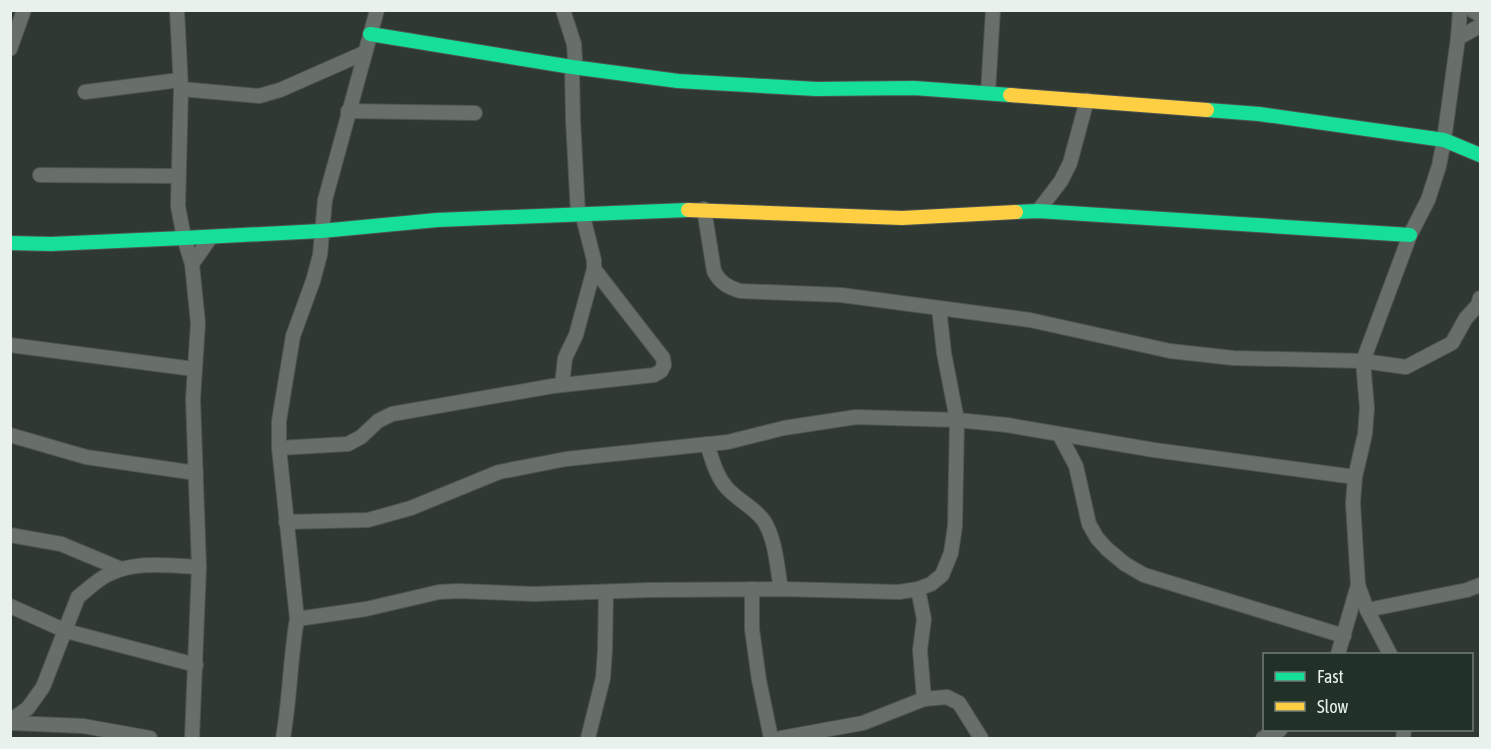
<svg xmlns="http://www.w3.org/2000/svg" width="1491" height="749" viewBox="0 0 1491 749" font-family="'Asap Condensed',sans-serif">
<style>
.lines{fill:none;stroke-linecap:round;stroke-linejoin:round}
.street-casing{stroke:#4e5551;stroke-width:16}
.fast-casing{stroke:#4e5551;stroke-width:16}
.slow-casing{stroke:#4e5551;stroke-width:16}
.street{stroke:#686e6a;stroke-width:14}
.fast{stroke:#16e098;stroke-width:14}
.slow{stroke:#ffcf43;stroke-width:14}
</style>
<rect width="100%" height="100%" fill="#303833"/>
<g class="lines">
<!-- street casing -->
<g class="street-casing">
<g id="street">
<path d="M177 10 181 89 178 206 184 238 192 264 198 323 193 399 199 567 192 738"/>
<path d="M563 10 574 44 575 59 572 67 573 119 578 214"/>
<path d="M1472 10 1480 15"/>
<path d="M1458 38 1480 26"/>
<path d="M10 49 24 10"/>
<path d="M181 89 259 96 280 90 364 53"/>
<path d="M85 92 180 80"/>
<path d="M988 93 993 10"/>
<path d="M348 111 475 113"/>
<path d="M40 175 177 176"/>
<path d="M704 209 714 271C720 283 728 287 740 291L841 295 1030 320 1170 351 1233 358 1363 361 1406 367 1452 343 1466 318 1478 305 1480 298"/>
<path d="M1038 211 1061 181 1070 163 1087 100"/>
<path d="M192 264 211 237"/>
<path d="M10 345 194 369"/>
<path d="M562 385 565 358 576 335 594 269V260L582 213"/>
<path d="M1059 434 1076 466 1089 524 1097 538 1107 549 1125 564 1144 575 1344 636"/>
<path d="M10 435 86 457 196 473"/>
<path d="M707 444C712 459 716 475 726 487 737 500 754 507 764 521 776 540 777 568 781 589"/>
<path d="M279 448 348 444 361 437 378 421 392 414 553 386 654 375 661 371 664 365 663 358 594 269"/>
<path d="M286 522 368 520 411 508 499 472 566 459 728 442 784 428 856 417 957 420 1007 425 1154 450 1355 477"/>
<path d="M10 535 61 544 121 569"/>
<path d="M752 589V629L759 680 771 738"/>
<path d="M918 589 924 619 920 650 924 699"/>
<path d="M10 606 66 631 196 665"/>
<path d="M1367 610 1467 590 1480 585"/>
<path d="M297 619 366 609 439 592 458 591 534 594 649 590 781 589 899 592 918 589 931 584 942 575 951 553 955 526 957 420 944 353 939 308"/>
<path d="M1338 654 1358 585"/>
<path d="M1390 654 1367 610 1358 585 1353 503 1355 477 1365 434 1367 408 1363 361 1410 235 1428 200 1439 166 1444 140 1458 38 1460 10"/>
<path d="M10 721 28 708 43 687 78 597C88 589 98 579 109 574 137 560 169 566 199 567"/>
<path d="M10 723 83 726 150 738"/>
<path d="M283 738C290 699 290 659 297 619L279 448V421L293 336 313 281 320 255 325 200 377 10"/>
<path d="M588 738 603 678 605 650 606 592"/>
<path d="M781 738 863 723 924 699 947 697 959 703 981 738"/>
<path d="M1263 738 1280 730"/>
<path d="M1403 738 1404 730"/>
</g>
</g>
<!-- fast casing -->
<g class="fast-casing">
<g id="fast">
<path d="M370 34 572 67 678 81 816 89 914 88 1010 95"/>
<path d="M1207 110 1259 114 1444 140 1480 155"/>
<path d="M1016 212 1038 211 1410 235"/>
<path d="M10 243 51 244 184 238 321 231 437 220 688 210"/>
</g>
</g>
<!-- slow casing -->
<g class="slow-casing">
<g id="slow">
<path d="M1010 95 1207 110"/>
<path d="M688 210 902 218 1016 212"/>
</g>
</g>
<!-- street -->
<use href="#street" class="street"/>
<!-- fast -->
<use href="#fast" class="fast"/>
<!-- slow -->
<use href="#slow" class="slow"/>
</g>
<!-- border -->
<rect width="1491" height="749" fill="none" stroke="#e8f1eb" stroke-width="24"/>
<!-- legend -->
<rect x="1263" y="653" width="210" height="78" fill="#223128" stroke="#717e76" stroke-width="1.5"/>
<rect x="1275" y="672" width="30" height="9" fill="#16e098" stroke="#717e76" stroke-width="1.5"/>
<text x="1317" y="683" font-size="18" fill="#e8f1eb">Fast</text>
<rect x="1275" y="702" width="30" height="9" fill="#ffcf43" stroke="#717e76" stroke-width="1.5"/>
<text x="1317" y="713" font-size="18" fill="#e8f1eb">Slow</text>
</svg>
